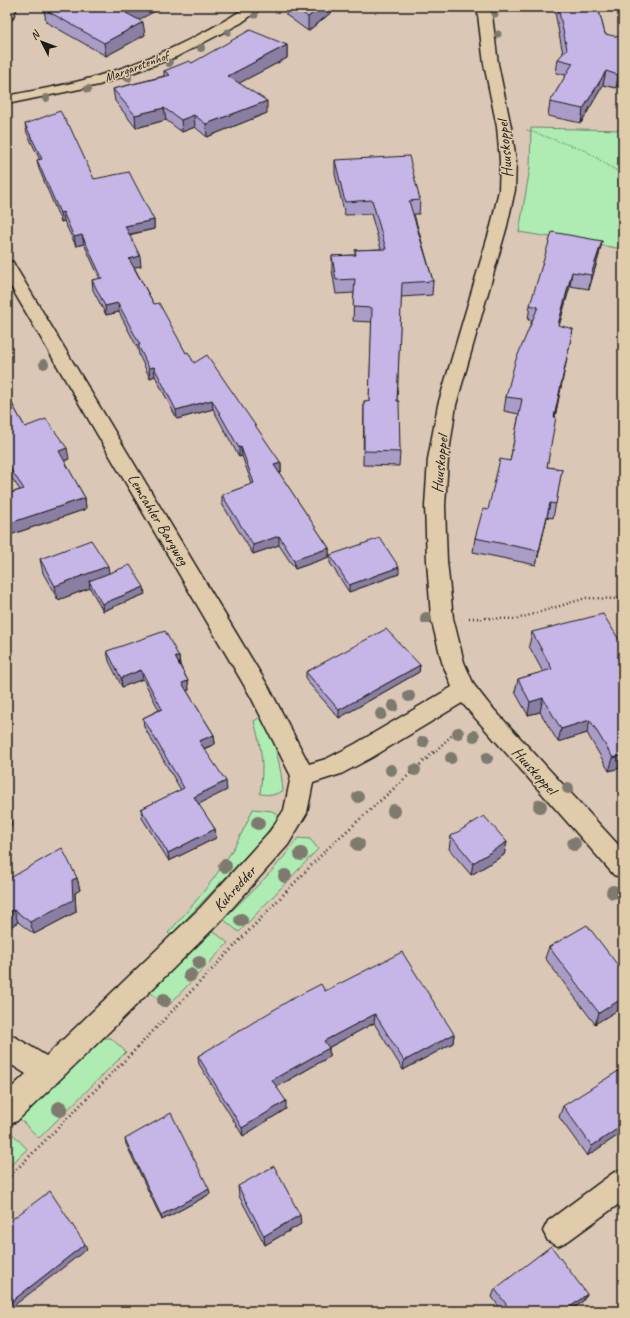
<svg xmlns="http://www.w3.org/2000/svg" width="630" height="1318" viewBox="0 0 630 1318" font-family="Caveat,sans-serif">
<style>
.green{fill:#aeecb3;stroke:#658468}
.lines{fill:none;stroke-linecap:round;stroke-linejoin:round}
.minor-casing{stroke:#1c1c1c;stroke-width:3}
.path-far2{stroke:#1c1c1c;stroke-width:1.5;stroke-dasharray:0.5 2;stroke-linecap:butt}
.path-far1{stroke:#1c1c1c;stroke-width:2.5;stroke-dasharray:1 3;stroke-linecap:butt}
.path{stroke:#1c1c1c;stroke-width:3;stroke-dasharray:1 3.5;stroke-linecap:butt}
.minor{fill:#e0cbaa;fill-rule:evenodd}
.tree{fill:#7e7a6e}
.wall{fill:#a99dc7;stroke:#1c1c1c}
.shaded-wall{fill:#8a7fa2;stroke:#1c1c1c}
.building{fill:#c5b6e7;stroke:#1c1c1c}
.labels{text-anchor:middle;stroke-width:3;stroke-linejoin:round;paint-order:stroke}
.far-street-label{font-size:13px;fill:#1c1c1c;stroke:#e0cbaa}
.street-label{font-size:16px;fill:#1c1c1c;stroke:#e0cbaa}
</style>
<rect width="100%" height="100%" fill="#dbc7b6"/>
<filter id="ink" filterUnits="userSpaceOnUse"><feTurbulence type="fractalNoise" baseFrequency=".025" numOctaves="2"/><feDisplacementMap in="SourceGraphic" scale="8" xChannelSelector="R" yChannelSelector="G"/><feConvolveMatrix kernelMatrix="1 2 1 2 8 2 1 2 1" color-interpolation-filters="sRGB"/></filter>
<g filter="url(#ink)">
<!-- green -->
<g class="green">
<path d="M531 128 623 130V249L519 232 530 168Z"/>
<path d="M259 718 266 721C275 744 281 766 283 791L273 795 260 794C264 764 262 750 254 721Z"/>
<path d="M253 809 272 811 279 816 263 838 171 935 168 933C204 893 232 859 253 809Z"/>
<path d="M298 838 310 839 318 849 239 932 223 919C250 893 277 869 298 838Z"/>
<path d="M213 931 228 943 167 1007 150 992Z"/>
<path d="M101 1038H111L126 1052 39 1138 19 1118Z"/>
<path d="M8 1129 27 1149 7 1169V1130Z"/>
</g>
<g class="lines">
<!-- minor casing -->
<g class="minor-casing">
<g id="minor">
<path d="M7 7H17L12 19 7 20Z"/>
<path d="M247 7H263L241 23 176 57 99 85 7 104V96C35 90 64 86 91 78 146 62 199 38 247 7Z"/>
<path d="M477 7H491L498 64 511 127 516 161 515 190 507 226 456 405 448 459 445 506 447 561 453 618 464 662 474 685 488 703 623 850V878L614 875 462 703 371 758 341 774 313 783 307 813 288 845 218 924 111 1030 17 1121 7 1125V1092L26 1074 7 1062V1034L17 1038 46 1056 200 908 270 831 284 810 291 776 251 697 7 280V261L13 262 15 266 268 686 309 764 326 759 355 744 452 687 442 662 431 618 427 561 425 506 428 459 438 405 491 226 499 190 500 161 497 127 484 64Z"/>
<path d="M623 1169V1201L568 1241 558 1246 548 1241 543 1231 548 1221 613 1173Z"/>
</g>
</g>
<!-- path-far2 -->
<path class="path-far2" d="M527 130 586 151 623 175"/>
<!-- path-far1 -->
<g class="path-far1">
<path d="M469 618 517 619 586 598 623 599"/>
<path d="M433 753 462 726"/>
</g>
<!-- path -->
<path class="path" d="M7 1179 135 1050 327 849 434 752"/>
<!-- minor -->
<use href="#minor" class="minor"/>
</g>
<!-- trees -->
<g class="tree">
<circle cx="495" cy="14" r="3.5"/>
<circle cx="255" cy="15" r="3.5"/>
<circle cx="228" cy="32" r="3.5"/>
<circle cx="498" cy="34" r="3.5"/>
<circle cx="201" cy="48" r="4"/>
<circle cx="169" cy="63" r="4"/>
<circle cx="128" cy="78" r="4"/>
<circle cx="88" cy="89" r="4"/>
<circle cx="46" cy="98" r="4"/>
<circle cx="44" cy="364" r="5"/>
<circle cx="426" cy="618" r="6"/>
<circle cx="409" cy="696" r="6"/>
<circle cx="393" cy="706" r="6"/>
<circle cx="381" cy="714" r="6"/>
<circle cx="458" cy="733" r="6"/>
<circle cx="474" cy="736" r="6"/>
<circle cx="423" cy="742" r="6"/>
<circle cx="451" cy="758" r="6"/>
<circle cx="487" cy="758" r="6"/>
<circle cx="391" cy="770" r="6"/>
<circle cx="415" cy="770" r="6"/>
<circle cx="568" cy="788" r="6"/>
<circle cx="358" cy="797" r="6"/>
<circle cx="540" cy="806" r="7"/>
<circle cx="394" cy="811" r="7"/>
<circle cx="258" cy="823" r="7"/>
<circle cx="358" cy="844" r="7"/>
<circle cx="574" cy="844" r="7"/>
<circle cx="301" cy="854" r="7"/>
<circle cx="225" cy="866" r="7"/>
<circle cx="285" cy="876" r="7"/>
<circle cx="613" cy="892" r="7"/>
<circle cx="241" cy="920" r="7"/>
<circle cx="199" cy="963" r="7"/>
<circle cx="190" cy="975" r="7"/>
<circle cx="164" cy="1000" r="7"/>
<circle cx="60" cy="1109" r="8"/>
</g>
<!-- wall -->
<g class="wall">
<path d="M286 7H338L308 31 286 15Z"/>
<path d="M554 7H598L605 34 623 79 616 88 603 85 581 123 548 116 550 102 566 75 556 73 558 59 563 54Z"/>
<path d="M44 9 139 20 145 35 106 56 46 22Z"/>
<path d="M287 45V58L239 83 267 113 207 137 195 127 182 132 166 120 136 128 115 101 113 89 164 76V71L192 63Z"/>
<path d="M25 124 94 179 154 220V229L129 235 141 266 134 267 154 304 186 353 281 463V472L279 473 329 548V557L295 569 279 545 253 554 222 504V495L252 484 242 456 239 457 213 409 177 419 155 376 150 378 139 355 138 349 119 312 106 315 93 290 92 280 100 279 84 244 76 246 64 221 61 222 39 169 37 160H40L27 133Z"/>
<path d="M335 160 420 200 419 214H414L433 281 432 295 401 297 397 401 400 452 399 466 363 465 364 401H369L372 322 353 321 354 293 336 294 332 270V256L355 255V250L381 249 371 214 345 215 335 174Z"/>
<path d="M602 241 599 255 589 289 570 286 559 326 570 343 555 417 547 467 562 469 553 518 547 517 536 565 473 552 475 538 488 510 510 461 519 414 504 411 506 397 532 320H528L530 305Z"/>
<path d="M7 395 25 427 69 459 64 461 85 498 86 509 7 536V494L20 490 7 471Z"/>
<path d="M330 555 399 574 349 592 330 563Z"/>
<path d="M40 559 109 573 145 594 103 611 90 588 58 600 43 573Z"/>
<path d="M532 632 623 646V767L609 771 587 733 558 742 540 712 528 715 515 692 518 679 543 672 529 646Z"/>
<path d="M107 651 179 657 180 665 188 681 189 690 187 691 214 735 215 744 204 749 227 790 198 804 215 829 216 838 169 861 142 818 141 809 181 790 144 727 143 718 159 710 143 679 122 687 109 661Z"/>
<path d="M420 665 419 672 339 718 306 680V672Z"/>
<path d="M451 836 507 842 504 855 471 875 449 849Z"/>
<path d="M77 878 80 890 75 893 76 912 34 934 18 922 7 929V880Z"/>
<path d="M549 947 623 972 595 1024 545 958Z"/>
<path d="M325 991 454 1034 453 1043 403 1070 374 1023 328 1048H329V1057L277 1087 286 1109 243 1136 199 1064 198 1056Z"/>
<path d="M563 1106 623 1132 587 1156 559 1117Z"/>
<path d="M125 1139 210 1194 162 1220 126 1144Z"/>
<path d="M238 1186 301 1224 265 1245 239 1196Z"/>
<path d="M495 1289 587 1294 582 1302 570 1311H502L492 1297Z"/>
</g>
<!-- shaded-wall -->
<g class="shaded-wall">
<path d="M137 7H163L127 26 126 13Z"/>
<path d="M321 7H338L308 31V17Z"/>
<path d="M143 22 145 35 106 56 104 43Z"/>
<path d="M287 45V58L228 89V76Z"/>
<path d="M623 69V79L616 88 618 75Z"/>
<path d="M606 71 603 85 581 123 583 109Z"/>
<path d="M267 101V113L207 137 206 124Z"/>
<path d="M164 108 166 120 136 128 135 115Z"/>
<path d="M194 115 195 127 182 132 181 120Z"/>
<path d="M63 212 64 221 61 222 60 213Z"/>
<path d="M154 220V229L126 235 125 226Z"/>
<path d="M82 235 84 244 76 246 74 237Z"/>
<path d="M602 241 599 255 589 289 591 275Z"/>
<path d="M140 256 141 266 130 268 129 259Z"/>
<path d="M572 272 570 286 555 340 558 325Z"/>
<path d="M118 303 119 312 106 315 105 306Z"/>
<path d="M573 329 570 343 552 431 554 417Z"/>
<path d="M154 367 155 376 150 378 149 368Z"/>
<path d="M212 400 213 409 177 419 176 410Z"/>
<path d="M241 447 242 456 239 457V448Z"/>
<path d="M67 448 69 459 61 462 59 451Z"/>
<path d="M281 463V472L274 475V465Z"/>
<path d="M85 498 86 509 7 536V524Z"/>
<path d="M550 503 547 517 536 565 539 551Z"/>
<path d="M279 536V545L253 554V545Z"/>
<path d="M329 548V557L295 569 294 560Z"/>
<path d="M108 566 110 580 89 581 90 588 58 600 55 586Z"/>
<path d="M399 567V574L349 592V585Z"/>
<path d="M144 587 145 594 103 611 102 604Z"/>
<path d="M175 657H179L180 666Z"/>
<path d="M420 665 419 672 339 718V710Z"/>
<path d="M141 670 143 679 122 687 121 678Z"/>
<path d="M188 681 189 690 183 692 182 683Z"/>
<path d="M543 698 540 712 528 715 530 702Z"/>
<path d="M590 720 587 733 558 742 561 729Z"/>
<path d="M214 735 215 744 200 750 199 741Z"/>
<path d="M623 755V767L609 771 613 758Z"/>
<path d="M226 781 227 790 195 806 194 797Z"/>
<path d="M8 812 12 825 7 828V813Z"/>
<path d="M215 829 216 838 169 861 168 853Z"/>
<path d="M507 842 504 855 471 875 473 863Z"/>
<path d="M77 878 80 890 75 893 76 912 34 934 30 922 72 880Z"/>
<path d="M14 910 18 922 7 929V914Z"/>
<path d="M623 998V1007L595 1024 599 1013Z"/>
<path d="M375 1014 374 1023 324 1050V1041Z"/>
<path d="M454 1034 453 1043 403 1070 404 1061Z"/>
<path d="M329 1048V1057L273 1089 272 1080Z"/>
<path d="M286 1101V1109L243 1136 242 1128Z"/>
<path d="M623 1125V1132L587 1156 592 1146Z"/>
<path d="M209 1189 210 1194 162 1220 161 1215Z"/>
<path d="M300 1215 301 1224 265 1245 264 1236Z"/>
<path d="M85 1244 87 1249 7 1311V1305Z"/>
<path d="M587 1294 582 1302 570 1311H565Z"/>
</g>
<!-- building -->
<g class="building">
<path d="M44 7H137L126 13 143 22 104 43 44 9Z"/>
<path d="M294 7H321L308 17Z"/>
<path d="M558 7H598L605 34 623 38V69L618 75 606 71 583 109 550 102 573 63 558 59 567 49Z"/>
<path d="M250 30 287 45 228 76 267 101 206 124 194 115 181 120 164 108 135 115 113 89 170 75 164 71 189 61 192 63Z"/>
<path d="M60 111 68 125H69L94 179 129 172 154 220 125 226 140 256 129 259 154 304 159 303 186 353 188 352 194 363 207 355 281 463 274 465 329 548 294 560 279 536 253 545 222 495 254 483 241 447 239 448 212 400 176 410 154 367 149 368 138 345H140L118 303 105 306 92 280 102 278 82 235 74 237 63 212 60 213 37 160 42 159 25 124Z"/>
<path d="M409 156 420 200 409 201 433 281 402 283 397 401H399L400 452 364 451V401H369L372 308 353 307 355 279 336 280 332 256 356 255 355 250 386 249 372 200 345 202 335 160Z"/>
<path d="M552 232 602 241 591 275 572 272 558 325 573 329 554 417H556L547 467 562 469 556 504 550 503 539 551 475 538 483 509 488 510 500 459 510 461 522 399 506 397 515 362 538 307 530 305Z"/>
<path d="M7 395 25 427 46 419 67 448 59 451 85 498 7 524V494L24 489 7 464Z"/>
<path d="M380 538 399 567 349 585 330 555Z"/>
<path d="M91 540 108 566 55 586 40 559Z"/>
<path d="M130 565 144 587 102 604 89 581Z"/>
<path d="M603 614 623 646V755L613 758 590 720 561 729 543 698 530 702 518 679 552 669 532 632Z"/>
<path d="M386 629 420 665 339 710 306 672Z"/>
<path d="M165 631 179 657H175L188 681 182 683 214 735 199 741 226 781 194 797 215 829 168 853 141 809 184 788 143 718 162 709 141 670 121 678 107 651Z"/>
<path d="M484 816 507 842 473 863 451 836Z"/>
<path d="M62 848 77 878 72 880 73 900 30 922 14 910 7 914V880Z"/>
<path d="M587 925 623 972V998L599 1013 549 947Z"/>
<path d="M402 952 454 1034 404 1061 375 1014 324 1041 329 1048 272 1080 286 1101 242 1128 198 1056 290 1000 321 984 325 991Z"/>
<path d="M623 1068V1125L592 1146 563 1106Z"/>
<path d="M171 1113 209 1189 161 1215 125 1139Z"/>
<path d="M274 1166 300 1215 264 1236 238 1186Z"/>
<path d="M50 1191 85 1244 7 1305V1223Z"/>
<path d="M551 1246 587 1294 565 1311H511L495 1289Z"/>
</g>
</g>
<g class="labels">
<!-- far-street labels -->
<g class="far-street-label">
<text transform="translate(136 66) rotate(-20)" y="5">Margaretenhof</text>
</g>
<!-- street labels -->
<g class="street-label">
<text transform="translate(504 149) rotate(-95)" y="6">Huuskoppel</text>
<text transform="translate(439 464) rotate(-84)" y="6">Huuskoppel</text>
<text transform="translate(159 519) rotate(59)" y="6">Lemsahler Bargweg</text>
<text transform="translate(535 770) rotate(48)" y="6">Huuskoppel</text>
<text transform="translate(234 888) rotate(-48)" y="6">Kuhredder</text>
</g>
</g>
<!-- margin -->
<rect width="630" height="1318" fill="none" stroke="#e0cbaa" stroke-width="24"/>
<rect x="12" y="12" width="606" height="1294" fill="none" stroke="#1c1c1c" stroke-width="1.5" filter="url(#ink)"/>
<!-- north arrow -->
<g transform="translate(42 42) rotate(312)" stroke="#e0cbaa" stroke-width="3" paint-order="stroke">
<path d="M0-3L7 15L0 10L-7 15Z" fill="#1c1c1c"/>
<text y="-6" font-size="11" font-weight="bold" text-anchor="middle" fill="#1c1c1c">N</text>
</g>
</svg>
